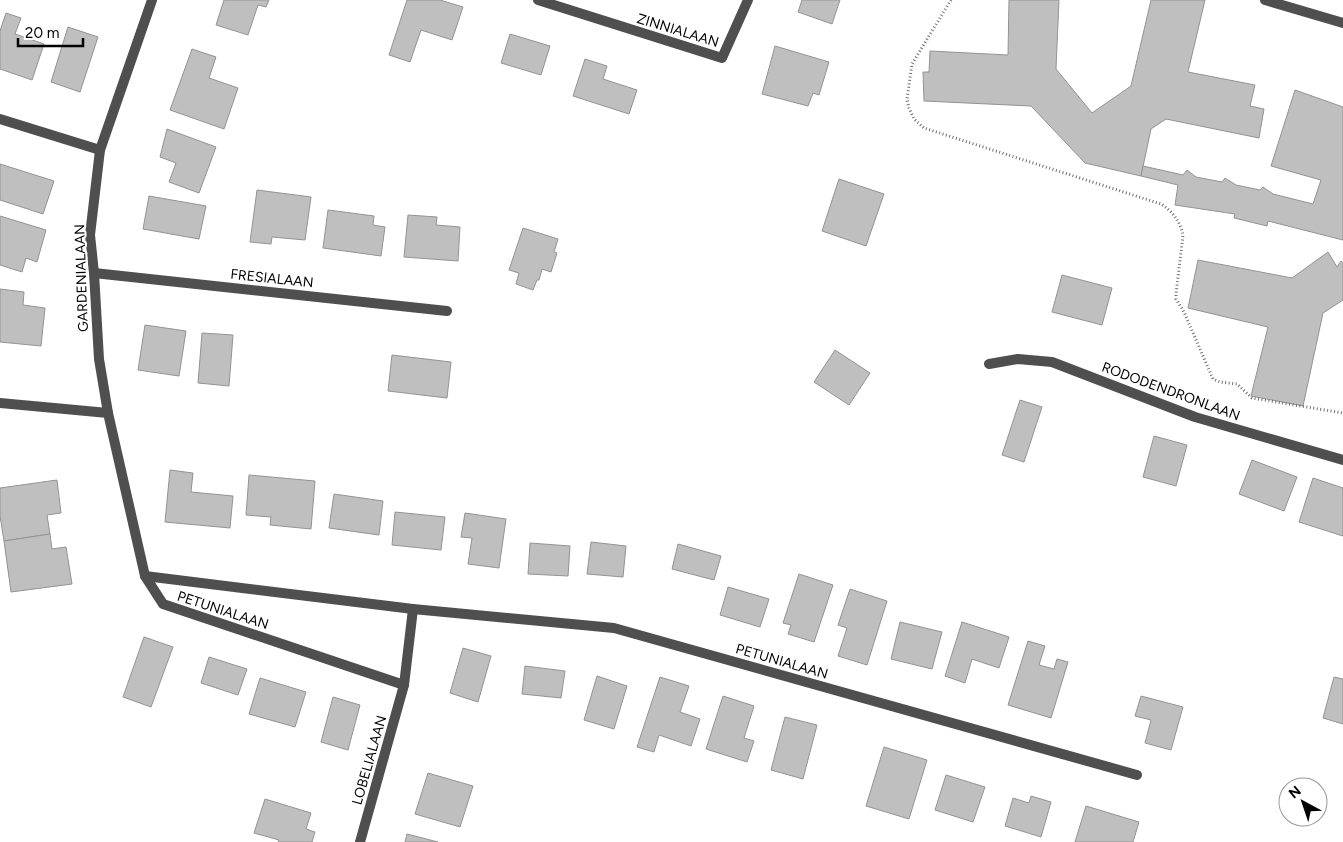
<svg xmlns="http://www.w3.org/2000/svg" width="1343" height="842" viewBox="0 0 1343 842" font-family="Figtree,sans-serif">
<style>
.building{fill:#bfbfbf;stroke:#939393}
.lines{fill:none;stroke-linecap:round;stroke-linejoin:round}
.path{stroke:#717171;stroke-width:3;stroke-dasharray:1 2.5;stroke-linecap:butt}
.service{stroke:#4f4f4f;stroke-width:10}
.minor{stroke:#4f4f4f;stroke-width:10}
.labels{text-anchor:middle;stroke-width:4;stroke-linejoin:round;paint-order:stroke}
.street-label{font-size:14px;fill:#000;stroke:#fff}
</style>
<rect width="100%" height="100%" fill="#fff"/>
<!-- building -->
<g class="building">
<path d="M224 0H269L266 7 258 5 248 35 216 25Z"/>
<path d="M407 0H440L463 7 452 40 421 30 410 62 389 55Z"/>
<path d="M802 0H840L832 24 798 12Z"/>
<path d="M1009 0H1059L1056 69 1092 113 1131 86 1151 0H1205L1188 72 1255 85 1250 106 1264 109 1259 138 1166 119 1151 129 1141 176 1085 163 1031 106 924 101 923 72H929L930 51 1008 55Z"/>
<path d="M6 13 21 18 15 34 44 44 32 80 0 69V31Z"/>
<path d="M68 27 98 37 80 92 51 82Z"/>
<path d="M510 34 550 46 541 75 501 63Z"/>
<path d="M775 46 829 62 819 95 813 93 808 106 762 94Z"/>
<path d="M192 49 216 57 209 78 238 88 224 129 170 110Z"/>
<path d="M585 59 607 66 603 79 637 90 629 114 573 96Z"/>
<path d="M1295 90 1343 107V240L1268 221 1267 226 1234 218 1235 214 1175 205 1178 185 1141 176 1143 166 1183 175 1187 170 1196 177 1222 182 1225 178 1236 185 1260 190 1263 187 1273 194 1313 204 1321 180 1271 166Z"/>
<path d="M167 129 216 147 199 193 169 182 176 163 160 157Z"/>
<path d="M0 164 54 181 43 214 0 200Z"/>
<path d="M839 179 884 194 866 246 822 231Z"/>
<path d="M257 190 311 197 305 240 272 237 271 244 250 242Z"/>
<path d="M149 196 206 206 199 239 143 229Z"/>
<path d="M328 210 374 216 373 225 385 227 381 256 323 248Z"/>
<path d="M408 215 437 217 436 225 460 227 458 261 404 257Z"/>
<path d="M0 216 46 230 37 262 26 258 22 272 0 265Z"/>
<path d="M523 228 558 239 554 252 557 253 551 272 542 269 539 280H537L533 290 516 284 519 273 509 270Z"/>
<path d="M1328 252 1337 267 1341 261 1343 263V300L1323 313 1303 406 1251 396 1268 327 1188 308 1198 260 1292 278Z"/>
<path d="M1062 275 1112 288 1102 325 1052 312Z"/>
<path d="M0 289 24 292 23 305 45 308 41 346 0 342Z"/>
<path d="M145 325 186 331 179 376 138 370Z"/>
<path d="M202 333 233 335 229 386 198 383Z"/>
<path d="M835 350 870 373 849 405 814 382Z"/>
<path d="M392 355 451 362 447 398 388 391Z"/>
<path d="M1020 400 1042 407 1024 462 1002 455Z"/>
<path d="M1154 436 1187 445 1176 486 1143 477Z"/>
<path d="M1252 460 1297 477 1284 511 1239 494Z"/>
<path d="M170 470 193 473 191 492 233 496 230 528 165 522Z"/>
<path d="M249 475 315 481 311 529 270 525 271 517 246 515Z"/>
<path d="M1313 478 1343 488V536L1299 522Z"/>
<path d="M57 480 61 513 47 515 50 534 4 541 0 516V488Z"/>
<path d="M334 494 383 501 379 535 329 528Z"/>
<path d="M395 512 445 517 441 550 392 545Z"/>
<path d="M465 513 506 519 499 568 468 564 472 538 461 537Z"/>
<path d="M50 534 52 549 66 547 72 584 11 592 4 541Z"/>
<path d="M591 542 626 546 623 577 587 574Z"/>
<path d="M530 543 570 546 568 576 528 574Z"/>
<path d="M678 544 721 556 714 580 672 569Z"/>
<path d="M799 574 833 585 814 642 788 634 791 625 783 623Z"/>
<path d="M728 587 769 599 760 627 720 615Z"/>
<path d="M850 589 887 601 867 665 838 656 847 628 838 625Z"/>
<path d="M900 622 942 632 932 669 891 659Z"/>
<path d="M962 622 1009 637 999 668 972 659 965 683 945 676Z"/>
<path d="M144 637 173 647 151 707 123 697Z"/>
<path d="M1028 641 1045 646 1039 665 1054 669 1057 659 1068 662 1051 718 1008 705Z"/>
<path d="M463 648 491 656 478 702 450 693Z"/>
<path d="M209 657 247 669 238 695 201 683Z"/>
<path d="M525 666 565 671 561 698 522 694Z"/>
<path d="M597 676 627 686 614 729 584 720Z"/>
<path d="M660 677 689 686 680 712 700 719 691 746 659 735 654 752 637 747Z"/>
<path d="M1334 677 1343 679V724L1323 718Z"/>
<path d="M260 678 306 692 295 727 249 714Z"/>
<path d="M723 696 754 706 744 738 754 741 747 762 706 749Z"/>
<path d="M1141 696 1183 707 1171 750 1145 743 1151 720 1135 716Z"/>
<path d="M333 697 360 705 348 750 321 742Z"/>
<path d="M785 717 817 725 803 779 771 770Z"/>
<path d="M884 747 927 760 909 819 866 806Z"/>
<path d="M428 773 473 786 460 827 415 814Z"/>
<path d="M946 775 985 787 973 822 935 810Z"/>
<path d="M1031 796 1051 802 1041 837 1005 826 1013 798 1029 803Z"/>
<path d="M265 799 311 813 306 829 315 832 312 842H278L279 840 254 833Z"/>
<path d="M1086 806 1139 822 1133 842H1075Z"/>
<path d="M407 834 438 842H405Z"/>
</g>
<g class="lines">
<!-- path -->
<path class="path" d="M951 0 912 64 907 99 909 108 914 119 924 128 1161 204C1172 211 1180 221 1183 235L1176 294V299L1184 312 1213 379 1220 382 1237 384 1252 398 1343 413"/>
<!-- service -->
<path class="service" d="M1265 0 1343 23"/>
<!-- minor -->
<g class="minor">
<path d="M152 0 100 150 90 235 94 273 99 359 108 413 145 576 163 604 404 685"/>
<path d="M538 0 722 58 748 0"/>
<path d="M0 119 100 150"/>
<path d="M94 273 447 311"/>
<path d="M989 364 1018 359 1052 362 1195 417 1343 460"/>
<path d="M0 403 108 413"/>
<path d="M145 576 413 609 614 628 1137 775"/>
<path d="M360 842 404 685 413 609"/>
</g>
</g>
<g class="labels">
<!-- street labels -->
<g class="street-label">
<text transform="translate(678 30) rotate(17)" y="5">ZINNIALAAN</text>
<text transform="translate(81 278) rotate(-92)" y="5">GARDENIALAAN</text>
<text transform="translate(272 278) rotate(6)" y="5">FRESIALAAN</text>
<text transform="translate(1171 391) rotate(20)" y="5">RODODENDRONLAAN</text>
<text transform="translate(223 610) rotate(18)" y="5">PETUNIALAAN</text>
<text transform="translate(782 661) rotate(16)" y="5">PETUNIALAAN</text>
<text transform="translate(369 760) rotate(-74)" y="5">LOBELIALAAN</text>
</g>
</g>
<!-- north arrow -->
<g transform="translate(1303 802) rotate(320)"><circle r="24" fill="#ffffff" stroke="#999999"/>
<path d="M0-4L9 19L0 12L-9 19Z" fill="#000000"/>
<text y="-8" font-size="14" font-weight="bold" text-anchor="middle" fill="#000000">N</text>
</g>
<!-- scale -->
<path d="M18 38v8h65v-8" fill="none" stroke="#000000" stroke-width="2.5"/>
<text x="25" y="38" font-size="15" fill="#000000" stroke="#ffffff" stroke-width="4" paint-order="stroke">20 m</text>
</svg>
